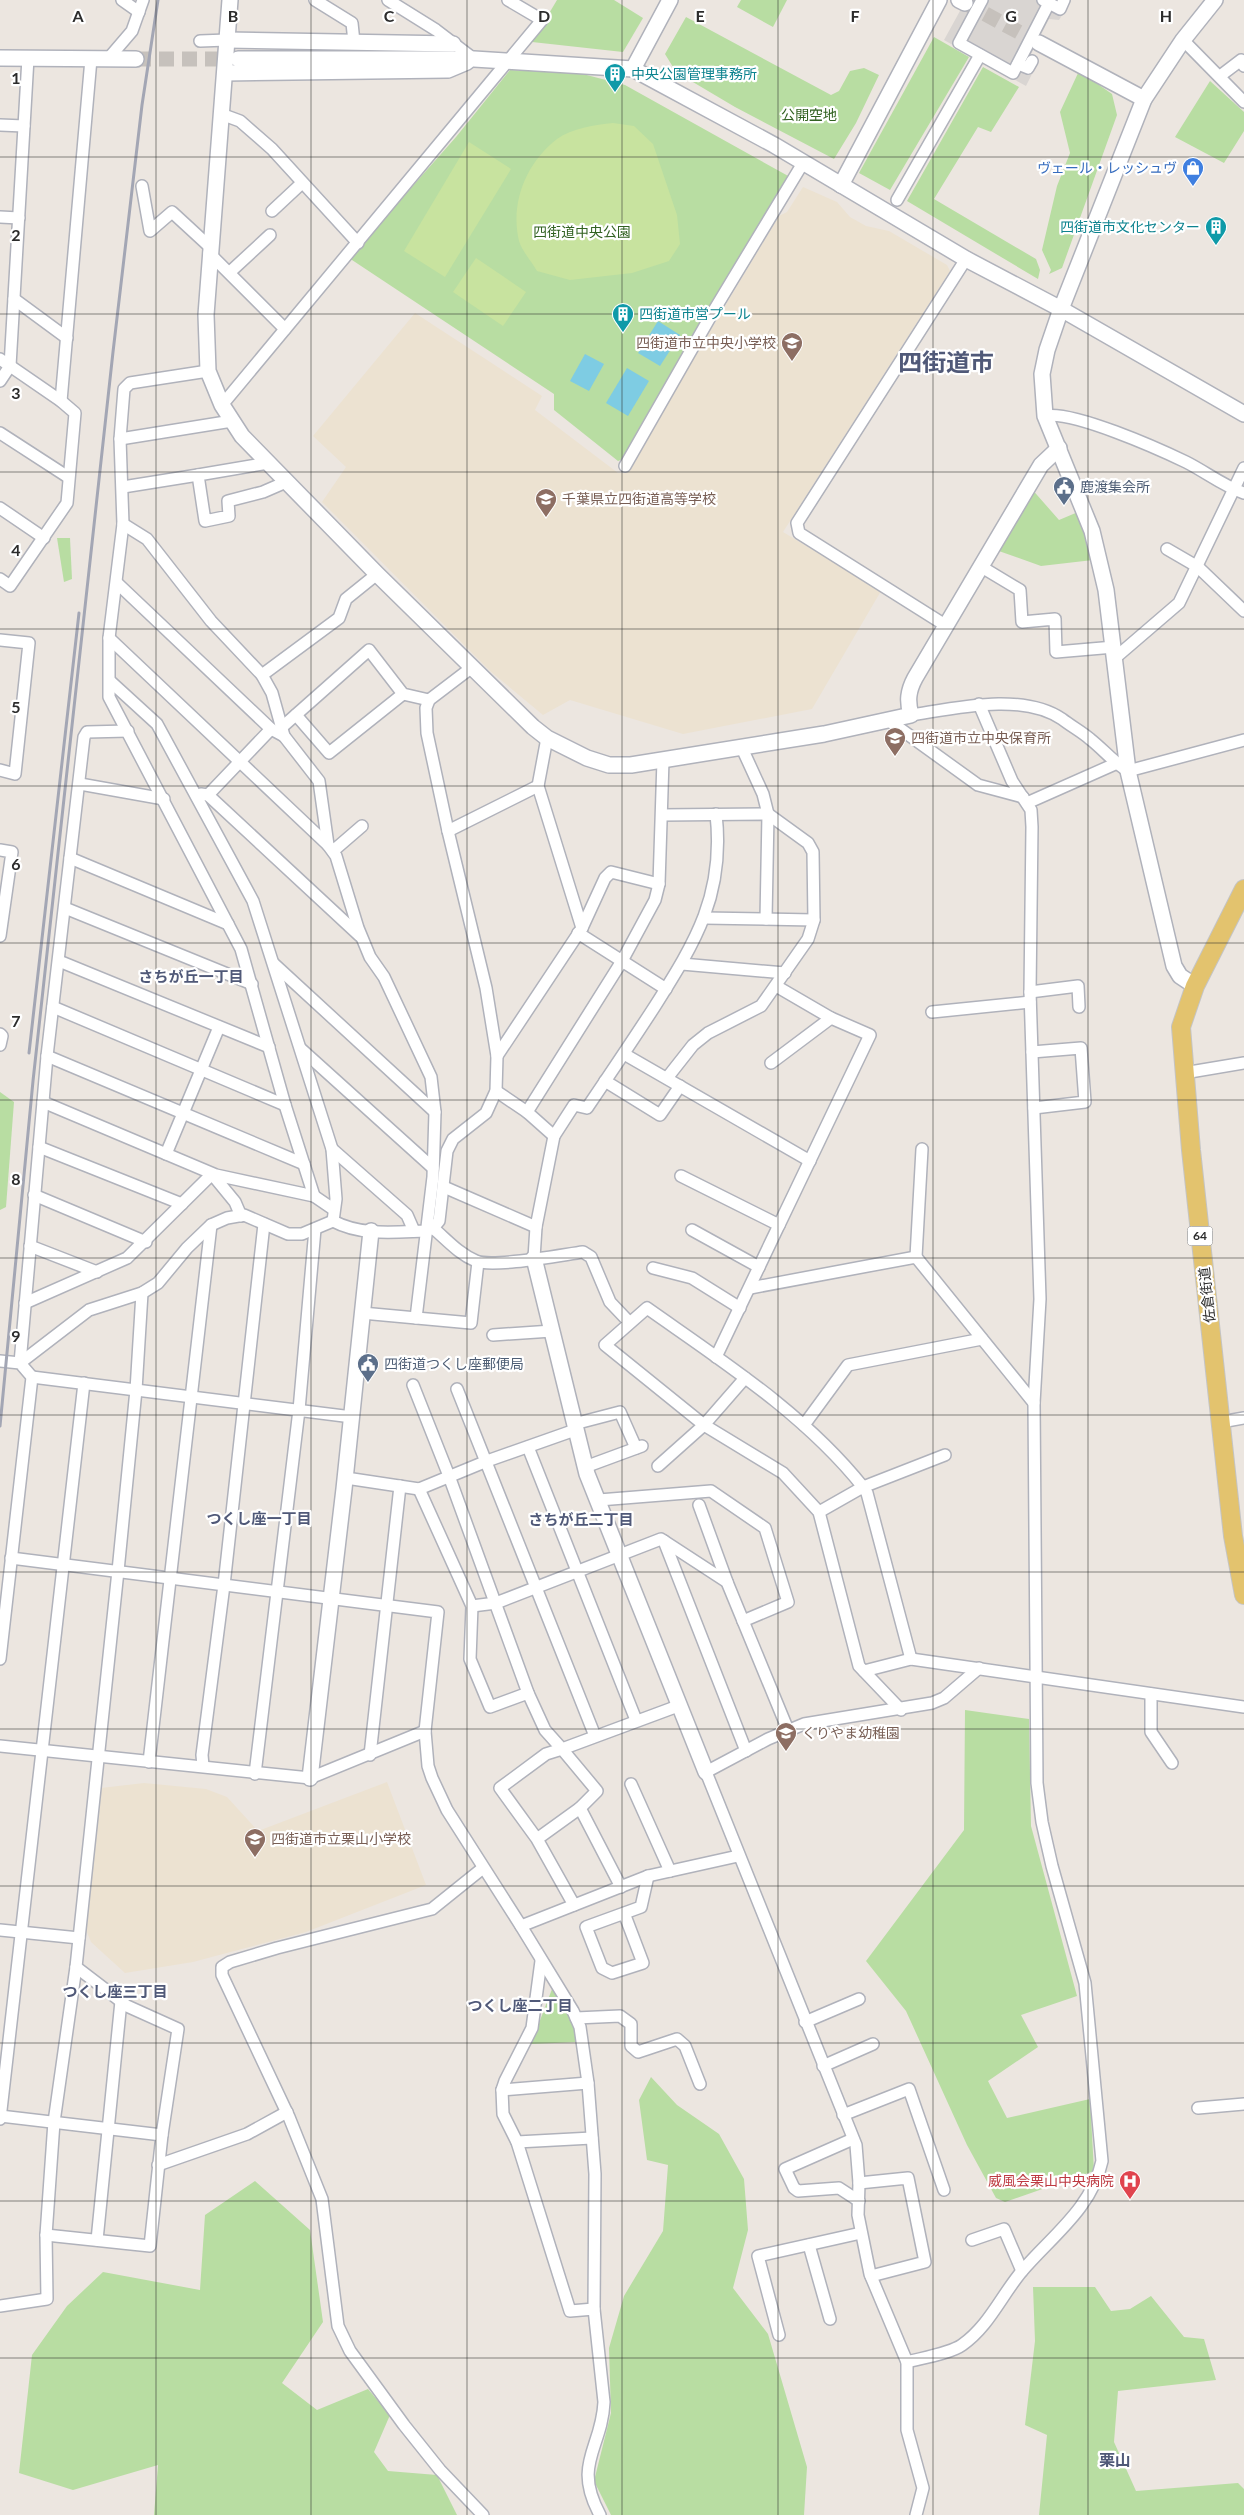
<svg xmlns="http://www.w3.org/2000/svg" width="1244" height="2515" viewBox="0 0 1244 2515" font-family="Lato,'Noto Sans JP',sans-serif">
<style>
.education{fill:#ece2d1}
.green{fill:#b8dda2}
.pitch{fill:#c8e39f}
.plaza{fill:#d9d5d2}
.water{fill:#7ecce3}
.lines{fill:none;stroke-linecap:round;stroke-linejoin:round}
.secondary-tunnel{stroke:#c6c1bc;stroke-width:15;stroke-dasharray:15 8;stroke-linecap:butt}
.street-casing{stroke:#b0b2bb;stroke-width:14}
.secondary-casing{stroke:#b0b2bb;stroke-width:18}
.primary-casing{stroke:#c4c4c4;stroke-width:20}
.street{stroke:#fff;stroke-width:11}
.secondary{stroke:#fff;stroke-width:15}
.primary{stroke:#e3c36e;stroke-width:18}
.rail{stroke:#a3a6b4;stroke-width:3}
.grid{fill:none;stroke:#2c2c2c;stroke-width:1;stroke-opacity:0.55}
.labels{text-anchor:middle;stroke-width:4.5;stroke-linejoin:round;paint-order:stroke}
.shield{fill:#fff;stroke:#6b6b6b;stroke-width:1}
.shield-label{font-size:12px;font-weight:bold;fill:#2c2c2c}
.culture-label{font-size:14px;fill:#0d838f;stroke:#fff;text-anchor:start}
.park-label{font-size:14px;fill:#326222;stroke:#fff}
.shop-label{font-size:14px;fill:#366cbe;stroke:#fff;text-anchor:end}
.education-label{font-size:14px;fill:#785e54;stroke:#fff;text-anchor:start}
.service-label{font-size:14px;fill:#4e5e75;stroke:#fff;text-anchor:start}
.street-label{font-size:14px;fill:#2c2c2c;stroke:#fff}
.health-label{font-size:14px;fill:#be3a42;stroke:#fff;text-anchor:end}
.neighbourhood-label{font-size:15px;font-weight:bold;fill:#505978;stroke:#fff}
.quarter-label{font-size:16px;font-weight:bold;fill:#505978;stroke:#fff}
.town-label{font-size:24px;font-weight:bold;fill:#505978;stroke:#fff}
.grid-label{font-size:16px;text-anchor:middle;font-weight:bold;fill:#2c2c2c;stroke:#fff;stroke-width:4.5;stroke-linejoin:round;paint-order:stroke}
</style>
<rect width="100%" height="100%" fill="#ece6e0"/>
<!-- education -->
<g class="education">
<path d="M803 187 837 202 850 217 866 226 889 231 947 265 950 271 783 532 881 591 812 709 683 734 570 700 543 715 490 671 322 502 346 467 313 436 415 313 542 396 535 410 618 473H625L779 216 787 212Z"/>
<path d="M387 1782 426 1885 306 1932 193 1962 125 1973 91 1942 86 1930 101 1788 144 1783 206 1789 227 1797 258 1831Z"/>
</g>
<!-- green -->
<g class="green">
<path d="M557 0H614L643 18 623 52 532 42Z"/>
<path d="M741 0H787L773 27 737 7Z"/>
<path d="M686 17 831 95 839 91 850 71 864 68 879 75 856 123 834 159 735 107 676 72 665 54Z"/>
<path d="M934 37 969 57 890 190 859 173Z"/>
<path d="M983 67 1019 87 991 132 978 127 934 199 1036 259 1040 270 1038 279 907 201Z"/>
<path d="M510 70 579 73 625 85 790 177 623 459 618 461 554 410V394L349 258 456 137Z"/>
<path d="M1079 71 1112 94 1117 115 1062 268 1049 274 1051 270 1042 250 1057 186 1070 153 1060 112Z"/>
<path d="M1210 81 1244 112V131L1224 163 1175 137Z"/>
<path d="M1030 487 1059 520 1078 512 1085 522 1093 560 1041 566 996 550Z"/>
<path d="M57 538H70L72 579 64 582Z"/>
<path d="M0 1092 14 1102 6 1207 0 1210Z"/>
<path d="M965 1710 1029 1719 1031 1826 1077 1996 1021 2015 1038 2047 988 2081 1007 2118 1090 2099 1094 2171 1005 2202 996 2198 967 2145 906 2011 866 1961 964 1830Z"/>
<path d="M552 1989C564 2006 574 2021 578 2042L531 2044Z"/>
<path d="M651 2077 677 2105 719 2134 744 2179 748 2230 733 2288 768 2334 807 2467 804 2515H611L594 2481 611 2413 609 2348 624 2296 663 2231 668 2165 647 2160 639 2100Z"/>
<path d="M255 2181 310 2230 323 2322 282 2383 317 2410 368 2389 390 2415 374 2452 388 2471 437 2475 457 2515H154L158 2465 73 2490 19 2473 32 2355 67 2306 103 2272 200 2290 205 2215Z"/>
<path d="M1033 2287H1095L1111 2311 1130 2309 1151 2296 1184 2337 1204 2339 1216 2380 1118 2391 1114 2442 1136 2491 1238 2483 1244 2489V2515H1039L1047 2435 1025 2425 1035 2341Z"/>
</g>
<!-- pitch -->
<g class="pitch">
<path d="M613 123 634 126 653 144 677 215 680 244 669 261 632 273 570 280 537 271C532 262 522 251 519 241 510 203 526 163 557 139 572 128 595 125 613 123Z"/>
<path d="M469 142 511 169 445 277 404 251Z"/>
<path d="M476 258 526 292 503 326 453 292Z"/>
</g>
<!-- plaza -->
<path class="plaza" d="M966 0H1069L1071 1 1059 20 1049 19 1029 58 1037 64 1026 86 944 40Z"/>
<!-- water -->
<g class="water">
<path d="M658 321 680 335 660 366 638 353Z"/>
<path d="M585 354 604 364 589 391 570 381Z"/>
<path d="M627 368 649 381 628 416 606 403Z"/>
</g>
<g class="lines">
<!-- secondary-tunnel -->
<g class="secondary-tunnel">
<path d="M965 3 1039 43"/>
<path d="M136 59H238"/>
</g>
<!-- street casing -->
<g class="street-casing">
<g id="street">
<path d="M122 0 139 12"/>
<path d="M315 0 352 23 354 42"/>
<path d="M388 0 436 30 474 59"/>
<path d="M982 0 959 43 1013 73 1049 3"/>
<path d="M1043 0 1060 9 1064 0"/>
<path d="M1183 40 1244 102"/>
<path d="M200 41 227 40"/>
<path d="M108 59 132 31 143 0"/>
<path d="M1018 64 1028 68 1032 61"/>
<path d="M1220 76 1241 60 1244 66"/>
<path d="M221 114 240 121 272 149 358 243"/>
<path d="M0 125 24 126"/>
<path d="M142 186 150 231 172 212 210 247"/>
<path d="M897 200 980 55"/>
<path d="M272 211 302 183"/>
<path d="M0 217 19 218"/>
<path d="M209 253 285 329"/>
<path d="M230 272 270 235"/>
<path d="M14 299 67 338"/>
<path d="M0 359 61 401 75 413 67 503 10 586 0 579"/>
<path d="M208 371 130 383 124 389 120 439 123 524 109 638V697L241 949 285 1105 314 1196"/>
<path d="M0 381 10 366 28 58"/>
<path d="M61 401 91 59"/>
<path d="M222 405 542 20 508 0"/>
<path d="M1045 416C1072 410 1159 449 1186 462 1206 472 1223 486 1244 493"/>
<path d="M0 433 68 477"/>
<path d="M120 439 232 421"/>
<path d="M268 463 198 475 205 521 229 516 228 501 263 492 286 482"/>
<path d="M625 466 713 312 803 163"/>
<path d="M123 487 198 475"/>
<path d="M0 508 44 538"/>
<path d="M123 524 147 539 211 621 262 675 272 693 284 736 319 781 328 845"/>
<path d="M1167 549 1198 567 1244 611"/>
<path d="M980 566 1020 590 1022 622 1055 619 1056 652 1114 647"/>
<path d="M117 583 271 729 284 736"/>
<path d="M945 625 799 533 797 523 966 259"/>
<path d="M109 638 328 845 336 856 358 928 370 957 384 977 431 1077 435 1112 433 1177 416 1318"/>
<path d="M0 640 29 643 15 774 0 770"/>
<path d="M1115 658 1179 603 1244 468"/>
<path d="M262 675 339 618 346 599 377 574"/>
<path d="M111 682 157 724 253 901 332 1149 336 1199 333 1221"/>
<path d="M296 715 329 753 403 694"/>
<path d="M911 715C956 708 1022 692 1062 719 1071 726 1082 732 1090 739 1104 750 1113 762 1128 771L1244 740"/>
<path d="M888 720 978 785 1023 797"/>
<path d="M281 728 369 650 403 694 429 700"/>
<path d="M547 738 538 786 582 928"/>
<path d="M741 746 763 794 768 814 766 919"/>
<path d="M80 784 164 799"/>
<path d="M201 794 208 795 271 729"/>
<path d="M208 795 360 936"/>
<path d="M1027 803 1115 764"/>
<path d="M662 815 768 814 808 843 813 852 814 920 808 939 761 1006 708 1033 693 1045 667 1078"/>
<path d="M448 831 538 786"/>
<path d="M0 850 12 852 0 936"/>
<path d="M333 851 362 826"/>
<path d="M70 858 228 924"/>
<path d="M65 908 252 984"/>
<path d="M704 918 814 920"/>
<path d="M578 933 666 989"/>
<path d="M59 961 269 1047"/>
<path d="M274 964 435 1112"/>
<path d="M682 964 785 973"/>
<path d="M776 986 831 1018 870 1035 779 1225"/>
<path d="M1030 992 1078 986 1079 1007"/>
<path d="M53 1007 285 1105"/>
<path d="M932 1012 1030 1002"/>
<path d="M0 1034 2 1036 0 1045"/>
<path d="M301 1049 433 1168"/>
<path d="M1032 1052 1081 1048 1085 1102 1034 1108"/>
<path d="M624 1054 810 1161"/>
<path d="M47 1056 304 1164"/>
<path d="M497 1056 582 928 605 878 611 872 659 884"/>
<path d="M771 1063 831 1018"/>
<path d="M1184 1073 1244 1063"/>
<path d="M605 1081 660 1115 680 1086"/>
<path d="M496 1091 527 1112 554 1136"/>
<path d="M43 1102 216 1175 314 1196 333 1209"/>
<path d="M527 1112 622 961 655 900 659 884 663 760"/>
<path d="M39 1147 182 1204"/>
<path d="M332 1149 407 1215 414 1231"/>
<path d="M166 1154 219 1027"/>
<path d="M681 1176 779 1225 716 1357"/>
<path d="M444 1187 536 1227"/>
<path d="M34 1195 146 1242"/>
<path d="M333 1221C361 1236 394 1232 425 1231L433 1228 439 1221 447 1151 453 1139 486 1113 496 1091 497 1056 486 988 448 831 427 733 426 708 429 700 471 668"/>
<path d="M433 1228C447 1240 459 1254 476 1261 493 1268 561 1255 583 1252L591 1257 610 1302 629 1322"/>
<path d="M692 1230 759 1267"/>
<path d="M30 1246 97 1272"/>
<path d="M916 1257 922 1149"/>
<path d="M534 1258 536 1227 554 1136 574 1105 587 1108C610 1074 633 1040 655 1006 696 941 725 894 716 814"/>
<path d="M653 1268 692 1278 740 1308"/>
<path d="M750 1288 916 1257 1034 1403"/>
<path d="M25 1303 127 1258 212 1174 235 1202 241 1216"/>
<path d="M362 1313 471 1323 478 1262"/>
<path d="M493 1335 552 1331"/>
<path d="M0 1361 20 1363 32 1377 0 1659"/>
<path d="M20 1363 47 1056 84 737 87 732 128 731"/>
<path d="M20 1363 89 1310 142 1293 158 1283 187 1248 211 1225 227 1218 244 1215 288 1234H302L333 1221"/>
<path d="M32 1377 352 1417"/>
<path d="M413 1385 449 1476 528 1693 545 1730 562 1749 678 1706"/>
<path d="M457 1389 595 1736"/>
<path d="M1221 1422 1244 1418"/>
<path d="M574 1424 620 1412 636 1448"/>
<path d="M804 1425 848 1365 982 1339"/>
<path d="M528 1447 636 1720"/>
<path d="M658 1466 704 1425 745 1378"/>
<path d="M585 1467 642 1446"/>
<path d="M346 1478 419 1489 487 1461 575 1430"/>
<path d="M419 1489 472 1606 470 1659 490 1707 528 1693"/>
<path d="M599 1500 711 1491 765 1528 788 1602 743 1621"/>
<path d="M699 1505 727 1582"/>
<path d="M819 1512 863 1487 945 1455"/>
<path d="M664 1541 746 1751"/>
<path d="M11 1558 438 1612 425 1731 428 1766 432 1778 447 1810 521 1926 573 2011 580 2027 588 2083 595 2174 594 2309 604 2402C602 2449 572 2463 600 2515"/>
<path d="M472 1606 496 1603 661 1539 727 1582 788 1730"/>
<path d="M864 1671 911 1659 1244 1707"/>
<path d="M1151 1694V1732L1172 1763"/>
<path d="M901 1710 859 1666 819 1512 783 1473 704 1425 605 1345 647 1308C722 1361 805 1414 863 1487L867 1493 911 1659"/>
<path d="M0 1746 310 1778 425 1731"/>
<path d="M370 1755 400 1486"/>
<path d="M149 1762 211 1225"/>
<path d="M203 1766 202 1755 224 1585 264 1224"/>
<path d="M255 1774 299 1410 315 1229"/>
<path d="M631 1784 670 1871"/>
<path d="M580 1808 621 1887"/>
<path d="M537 1839 580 1808 597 1791 562 1749 546 1754 500 1788 537 1839 574 1905"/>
<path d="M483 1868 432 1909 277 1948 230 1962 222 1967V1975L289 2117 322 2199 338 2326 350 2351 404 2425 440 2470 483 2515"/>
<path d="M624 1913 643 1963 612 1973 602 1968 586 1927 641 1907 648 1876"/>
<path d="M521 1926 648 1876 738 1856"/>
<path d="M0 1930 79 1938"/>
<path d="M541 1961 532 2028 505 2081 502 2090 503 2114 517 2142 570 2311 594 2309"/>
<path d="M576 2018 620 2016 631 2024V2046L638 2052 677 2039 685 2046 700 2084"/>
<path d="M805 2022 859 1999"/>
<path d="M823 2066 873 2044"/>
<path d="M502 2090 588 2083"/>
<path d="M1198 2108 1244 2104"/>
<path d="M843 2115 909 2089 944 2190"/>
<path d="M0 2116 162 2135"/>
<path d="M0 2119 84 1383"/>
<path d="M853 2139 785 2169 794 2188 798 2191 839 2188 859 2201"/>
<path d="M517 2142 592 2138"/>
<path d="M158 2165 247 2134 287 2112"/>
<path d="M859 2183 908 2178 925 2262 871 2276"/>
<path d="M46 2235 150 2246 162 2135 178 2029 127 2006 76 1967"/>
<path d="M97 2240 121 2001"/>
<path d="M972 2240 1004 2229 1022 2271"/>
<path d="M809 2245 830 2319"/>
<path d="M0 2306 47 2299 46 2235 54 2122 76 1967 118 1571 136 1390 142 1293"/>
<path d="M779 2335 758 2256 861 2233"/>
<path d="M907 2362C922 2358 951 2353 962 2345 989 2326 1001 2296 1022 2271 1052 2236 1092 2208 1102 2161L1085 1983 1052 1866 1042 1822 1037 1783 1034 1403 1040 1299 1030 992 1032 827 1031 810 1012 781 979 704"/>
<path d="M916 2515 923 2488 907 2430V2362L870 2274 858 2215 859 2183 856 2145 706 1772 768 1739 804 1724 932 1703 944 1698 979 1668"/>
</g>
</g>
<!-- secondary casing -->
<g class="secondary-casing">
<g id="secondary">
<path d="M230 0 206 315 208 371 222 405 242 436 377 574 533 727 547 738 587 758 609 765H631L824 734 911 715C907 701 908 691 915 678L1041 465 1059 448"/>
<path d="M959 0 965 3"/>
<path d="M227 40 453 44"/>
<path d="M1039 43 1144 99"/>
<path d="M0 58 136 59"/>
<path d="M238 59H474L633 69 774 145 966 259 1061 309 1244 414"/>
<path d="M633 69 670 0"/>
<path d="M225 73 448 70 467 62"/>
<path d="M841 185 939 0"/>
<path d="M1195 986 1180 976 1174 966 1128 771 1106 590 1092 531 1045 416 1042 374 1047 350 1061 309 1144 99 1183 40 1215 0"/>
<path d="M534 1258 587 1474 706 1772"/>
<path d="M310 1778 344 1489 371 1231"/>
</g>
</g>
<!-- primary casing -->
<g class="primary-casing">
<path id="primary" d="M1244 889 1195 986 1181 1027 1191 1150 1233 1536 1244 1595"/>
</g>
<!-- street -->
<use href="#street" class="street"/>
<!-- secondary -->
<use href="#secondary" class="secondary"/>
<!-- primary -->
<use href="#primary" class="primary"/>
<!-- rail -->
<g class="rail">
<path d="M29 1053 79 613"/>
<path d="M0 1426 33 1081 113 352 142 105 158 0"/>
</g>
</g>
<!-- grid -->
<path class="grid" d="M156 0V2515M311 0V2515M467 0V2515M622 0V2515M778 0V2515M933 0V2515M1088 0V2515M0 157H1244M0 314H1244M0 472H1244M0 629H1244M0 786H1244M0 943H1244M0 1100H1244M0 1258H1244M0 1415H1244M0 1572H1244M0 1729H1244M0 1886H1244M0 2043H1244M0 2201H1244M0 2358H1244"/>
<!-- icons -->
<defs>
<g id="building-pin" transform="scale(1.125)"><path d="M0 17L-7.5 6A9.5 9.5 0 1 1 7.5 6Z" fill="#0f9aa8" stroke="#fff"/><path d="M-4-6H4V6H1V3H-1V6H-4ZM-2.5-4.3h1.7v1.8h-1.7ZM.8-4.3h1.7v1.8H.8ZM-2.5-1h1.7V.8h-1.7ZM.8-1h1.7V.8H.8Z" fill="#fff"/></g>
<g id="shop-pin" transform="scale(1.125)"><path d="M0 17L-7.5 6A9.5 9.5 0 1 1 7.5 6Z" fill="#3f7fe0" stroke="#fff"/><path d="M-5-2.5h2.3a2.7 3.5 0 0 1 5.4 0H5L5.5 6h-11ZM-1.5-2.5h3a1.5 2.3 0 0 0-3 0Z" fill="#fff"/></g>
<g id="school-pin" transform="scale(1.125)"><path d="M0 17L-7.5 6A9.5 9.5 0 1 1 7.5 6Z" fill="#8d6e63" stroke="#fff"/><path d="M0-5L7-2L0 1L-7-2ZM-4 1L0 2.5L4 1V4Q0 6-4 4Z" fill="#fff"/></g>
<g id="civic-pin" transform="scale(1.125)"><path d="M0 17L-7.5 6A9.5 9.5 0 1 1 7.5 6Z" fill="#5c6f8a" stroke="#fff"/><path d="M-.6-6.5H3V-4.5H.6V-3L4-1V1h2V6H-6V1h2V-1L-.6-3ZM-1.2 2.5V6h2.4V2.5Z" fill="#fff"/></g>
<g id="hospital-pin" transform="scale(1.125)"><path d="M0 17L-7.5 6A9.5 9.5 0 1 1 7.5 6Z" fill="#e0444e" stroke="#fff"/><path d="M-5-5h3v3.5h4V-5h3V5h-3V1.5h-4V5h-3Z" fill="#fff"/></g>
</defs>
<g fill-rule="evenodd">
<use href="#building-pin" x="615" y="74"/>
<use href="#shop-pin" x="1193" y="168"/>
<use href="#building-pin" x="1216" y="227"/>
<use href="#building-pin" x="623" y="314"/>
<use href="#school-pin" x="792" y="343"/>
<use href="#civic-pin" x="1064" y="487"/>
<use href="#school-pin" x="546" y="499"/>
<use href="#school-pin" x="895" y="738"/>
<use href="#civic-pin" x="368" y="1364"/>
<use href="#school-pin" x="786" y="1733"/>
<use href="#school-pin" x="255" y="1839"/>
<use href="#hospital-pin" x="1130" y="2181"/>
</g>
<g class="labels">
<!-- shield labels -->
<rect class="shield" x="1187.5" y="1226.5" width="25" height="19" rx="4"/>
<g class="shield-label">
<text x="1200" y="1240">64</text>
</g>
<!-- culture labels -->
<g class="culture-label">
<text x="631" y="79">中央公園管理事務所</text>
<text x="1200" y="232" text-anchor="end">四街道市文化センター</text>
<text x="639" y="319">四街道市営プール</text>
</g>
<!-- park labels -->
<g class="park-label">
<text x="809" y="120">公開空地</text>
<text x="582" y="237">四街道中央公園</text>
</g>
<!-- shop labels -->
<g class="shop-label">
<text x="1177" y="173">ヴェール・レッシュヴ</text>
</g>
<!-- education labels -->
<g class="education-label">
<text x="776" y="348" text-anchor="end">四街道市立中央小学校</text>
<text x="562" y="504">千葉県立四街道高等学校</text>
<text x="911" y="743">四街道市立中央保育所</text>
<text x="802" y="1738">くりやま幼稚園</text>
<text x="271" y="1844">四街道市立栗山小学校</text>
</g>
<!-- service labels -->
<g class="service-label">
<text x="1080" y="492">鹿渡集会所</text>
<text x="384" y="1369">四街道つくし座郵便局</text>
</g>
<!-- street labels -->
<g class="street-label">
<text transform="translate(1207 1295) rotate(-96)" y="5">佐倉街道</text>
</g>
<!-- health labels -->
<g class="health-label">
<text x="1114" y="2186">威風会栗山中央病院</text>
</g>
<!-- neighbourhood labels -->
<g class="neighbourhood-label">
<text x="191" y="982">さちが丘一丁目</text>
<text x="259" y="1524">つくし座一丁目</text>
<text x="581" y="1525">さちが丘二丁目</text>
<text x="115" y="1997">つくし座三丁目</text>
<text x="520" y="2011">つくし座二丁目</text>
</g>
<!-- quarter labels -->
<g class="quarter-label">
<text x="1115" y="2466">栗山</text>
</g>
<!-- town labels -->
<g class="town-label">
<text x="946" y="371">四街道市</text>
</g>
</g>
<g class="grid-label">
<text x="78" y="22">A</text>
<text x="233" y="22">B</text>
<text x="389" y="22">C</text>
<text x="544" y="22">D</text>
<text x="700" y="22">E</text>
<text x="855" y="22">F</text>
<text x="1011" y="22">G</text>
<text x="1166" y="22">H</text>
<text x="16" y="84">1</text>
<text x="16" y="241">2</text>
<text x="16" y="399">3</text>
<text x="16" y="556">4</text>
<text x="16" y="713">5</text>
<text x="16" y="870">6</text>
<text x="16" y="1027">7</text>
<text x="16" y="1185">8</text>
<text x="16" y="1342">9</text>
</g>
</svg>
